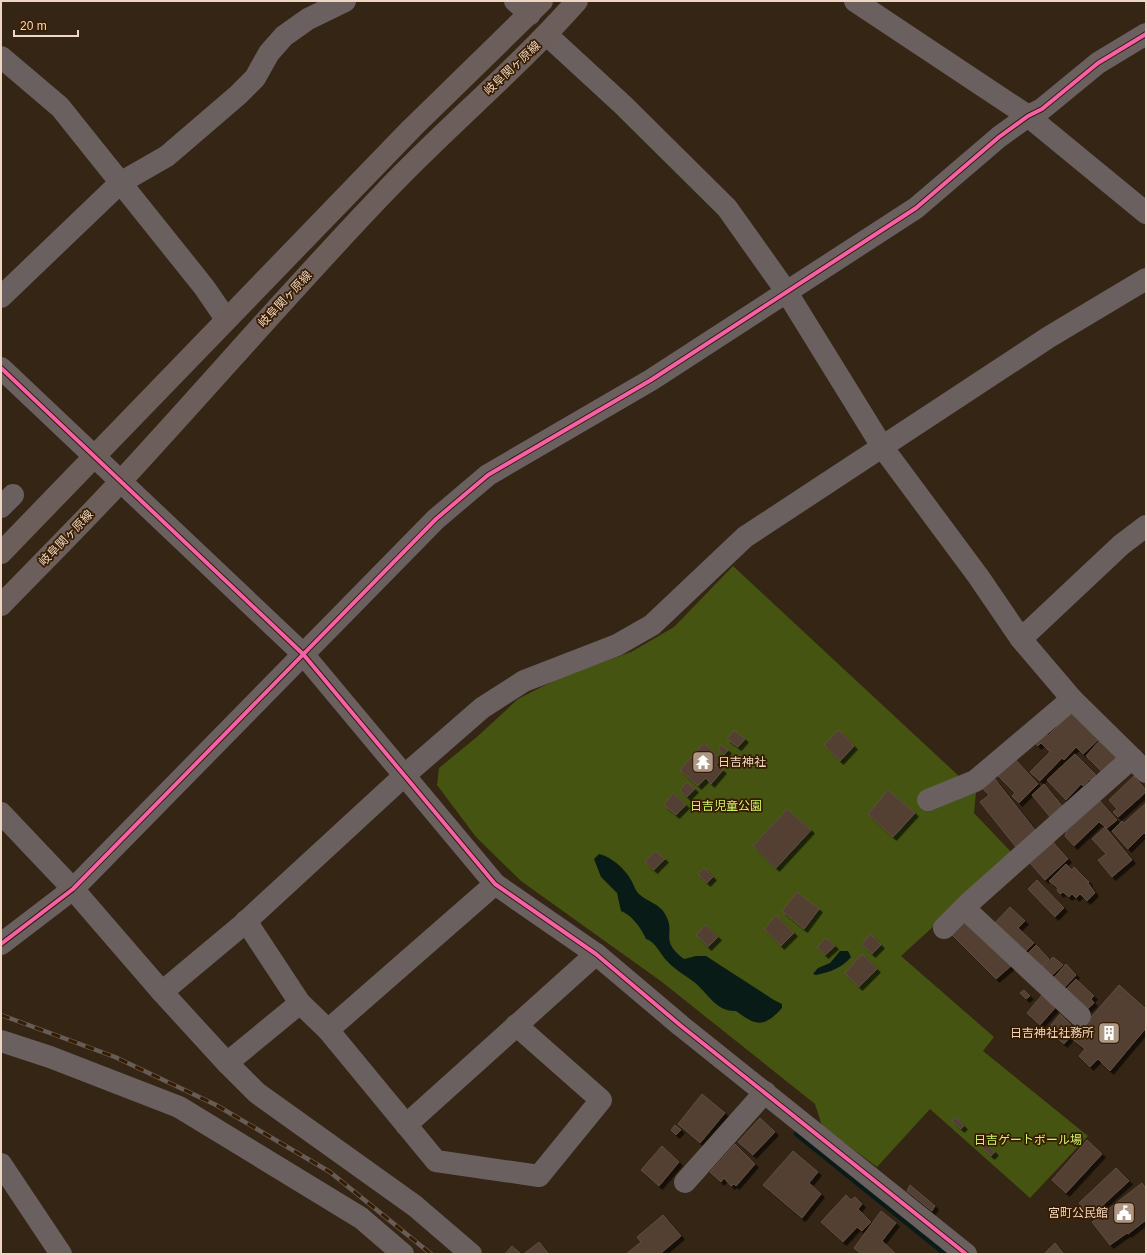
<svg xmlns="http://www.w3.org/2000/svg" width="1147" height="1255" viewBox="0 0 1147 1255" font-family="Helvetica,'Noto Sans JP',sans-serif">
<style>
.green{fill:#455411}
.water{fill:#091b17}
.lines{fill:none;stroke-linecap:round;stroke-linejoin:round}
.stream{stroke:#091b17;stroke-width:6}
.building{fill:#524033;stroke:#604e43;filter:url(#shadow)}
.minor{stroke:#6b6060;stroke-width:22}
.major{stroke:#6c5e5a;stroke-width:22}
.rail-casing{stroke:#675c56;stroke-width:4.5}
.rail{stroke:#381c00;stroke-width:3;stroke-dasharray:9;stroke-linecap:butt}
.cycleway-casing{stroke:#381c00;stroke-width:6}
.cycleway{stroke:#f560ab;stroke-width:4}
.labels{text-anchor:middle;stroke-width:3.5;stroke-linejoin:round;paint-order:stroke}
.street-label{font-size:12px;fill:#eed6c2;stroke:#381c00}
.poi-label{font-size:12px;fill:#eed6c2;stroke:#381c00;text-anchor:end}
.park-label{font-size:12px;fill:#cdf569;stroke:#381c00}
</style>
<defs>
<filter id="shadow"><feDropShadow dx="3.5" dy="3.5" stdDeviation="0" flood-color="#0009"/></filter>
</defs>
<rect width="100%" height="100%" fill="#352515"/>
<!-- green -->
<path class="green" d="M733 566 976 792 974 813 1013 854 901 956 994 1037 983 1051 1088 1136 1030 1198 930 1109 877 1167 822 1126 815 1104 662 982 521 881 476 837 437 785 439 768 478 736 518 699 559 678 631 652 674 627Z"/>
<!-- water -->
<g class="water">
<path d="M599 854C612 857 625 869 631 880 634 885 635 890 639 894 646 901 660 904 665 914 677 934 658 939 684 959L696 956H706L774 1000 782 1004V1008C764 1028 756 1026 736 1011 716 1012 708 993 694 982 685 975 675 970 667 961 660 954 656 942 646 939 641 928 632 915 621 911L617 893 601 877 594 859Z"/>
<path d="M840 951H848L851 957C842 968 830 972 816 975L813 974 818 968 830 963Z"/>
</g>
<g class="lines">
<!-- stream -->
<path class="stream" d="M797 1134 946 1254"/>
</g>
<!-- building -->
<g class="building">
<path d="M1073 711 1100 738 1083 754 1076 747 1064 760 1062 758 1040 781 1030 772 1050 752 1041 743 1038 746 1034 742 1043 731 1048 736Z"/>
<path d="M734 730 745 739 738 747 727 739Z"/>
<path d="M838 730 854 746 840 761 824 745Z"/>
<path d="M1101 739 1119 756 1102 772 1086 756Z"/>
<path d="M704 743 721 759 716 765 723 770 711 784 706 778 698 786 680 770Z"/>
<path d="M721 745 728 750 724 755 718 749Z"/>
<path d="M1075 754 1097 776 1092 780 1090 779 1083 786 1081 784 1066 800 1047 780Z"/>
<path d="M1014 758 1038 784 1019 803 1012 796 1015 793 996 774Z"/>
<path d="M1134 776 1146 790V792L1118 817 1113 812 1117 809 1109 800Z"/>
<path d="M995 779 1035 830 1016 847 980 802 989 795 983 789Z"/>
<path d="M687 782 695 789 687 797 680 790Z"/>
<path d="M1044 784 1064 808 1051 818 1032 795Z"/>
<path d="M888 790 915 813 893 837 868 814Z"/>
<path d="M673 793 686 805 676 815 664 805Z"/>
<path d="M1099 800 1117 820 1107 828 1099 822 1074 846 1065 836 1067 830Z"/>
<path d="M1146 803V835L1144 833 1128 849 1112 831 1122 821 1124 823Z"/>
<path d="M787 809 811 830 776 868 753 846Z"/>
<path d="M1105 827 1132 860 1112 877 1098 860 1106 854 1092 839Z"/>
<path d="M1052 841 1068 859 1045 880 1029 862Z"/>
<path d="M655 851 665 859 654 870 645 862Z"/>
<path d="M1066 864 1072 870 1074 867 1089 882 1088 883 1095 893 1087 901 1080 894 1076 898 1072 894 1069 897 1063 892 1060 894 1057 890 1058 888 1049 881Z"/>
<path d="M704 868 713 877 707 883 698 874Z"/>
<path d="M1037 880 1064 908 1055 917 1028 889Z"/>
<path d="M797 892 819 909 804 929 782 911Z"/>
<path d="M1010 907 1025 921 1018 928 1034 943 1022 955 992 926Z"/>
<path d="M776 915 794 933 781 946 764 929Z"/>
<path d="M964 919 1012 965 996 979 950 933Z"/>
<path d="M706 925 718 937 708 947 696 935Z"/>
<path d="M870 934 881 945 872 954 862 944Z"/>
<path d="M826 938 835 946 825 955 817 947Z"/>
<path d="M1036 945 1049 959 1038 970 1025 956Z"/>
<path d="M862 954 877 969 859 987 845 973Z"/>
<path d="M1053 957 1063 965 1048 979 1039 970Z"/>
<path d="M1066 964 1076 975 1061 991 1051 981Z"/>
<path d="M1076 979 1094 996 1091 999 1094 1003 1084 1012 1063 992Z"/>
<path d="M1119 985 1146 1009V1028L1110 1071 1098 1059 1090 1067 1079 1056 1085 1049 1072 1039Z"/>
<path d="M1024 990 1030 996 1026 999 1020 993Z"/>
<path d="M1042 995 1055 1008 1040 1025 1027 1013Z"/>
<path d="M1060 1014 1076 1030 1064 1044 1047 1030Z"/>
<path d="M702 1094 725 1113 700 1143 678 1124Z"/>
<path d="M955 1117 964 1126 961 1129 952 1121Z"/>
<path d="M760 1118 775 1132 753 1155 738 1142Z"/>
<path d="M675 1125 681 1130 676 1135 671 1130Z"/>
<path d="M1087 1140 1102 1154 1066 1193 1052 1180Z"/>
<path d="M735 1144 755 1164 736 1186 734 1184 731 1186 724 1178 721 1182 710 1172Z"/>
<path d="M986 1144 995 1152 991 1156 982 1147Z"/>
<path d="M662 1146 679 1162 659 1186 641 1170Z"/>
<path d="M793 1151 818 1172 809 1183 821 1194 802 1218 763 1185Z"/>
<path d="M1116 1168 1129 1181 1090 1217 1079 1203Z"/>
<path d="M1142 1183 1146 1189V1220L1128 1234 1127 1233 1110 1245 1092 1222Z"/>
<path d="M910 1185 935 1206 932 1211 907 1191Z"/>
<path d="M846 1195 851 1200 855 1197 862 1204 858 1209 871 1222 862 1231 857 1227 843 1242 821 1222Z"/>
<path d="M881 1211 896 1223 882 1241 896 1254H861L854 1248Z"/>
<path d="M663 1215 681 1236 660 1254H626L641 1242 637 1237Z"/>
<path d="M539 1242 549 1254H526L525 1253Z"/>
<path d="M1055 1243 1064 1254H1044Z"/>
<path d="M512 1246 520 1253V1254H505Z"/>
</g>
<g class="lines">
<!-- minor -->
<g class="minor">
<path d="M515 1 530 14"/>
<path d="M855 1 1028 116 1146 213"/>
<path d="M547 35 623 105 727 208 786 291 883 448 978 576 1021 639 1072 699 1146 772"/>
<path d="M1 57 60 107 204 287 226 319"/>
<path d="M1 297 120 183 167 156 238 95 255 78 269 53 284 36 308 19 345 1"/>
<path d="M1 368 303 654 495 884 596 954 680 1025 966 1254"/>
<path d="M1 507 13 495"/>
<path d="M1021 639 1121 545 1146 526"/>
<path d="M928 800 975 781 1072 699"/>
<path d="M1 813 73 889 162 992 227 1063 257 1093 415 1206 471 1254"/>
<path d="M964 908 1080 1016"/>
<path d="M246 921 300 1003 328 1030 436 1161 539 1176 601 1100 516 1025"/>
<path d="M944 928 970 902 1132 758"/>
<path d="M1 944 73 889 436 519 488 475 651 380 916 208 999 137 1028 116 1042 109 1098 63 1146 34"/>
<path d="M162 992 241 926 405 775 482 708 524 681 617 645 652 625 745 537 1049 337 1146 279"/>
<path d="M328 1030 495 884"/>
<path d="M1 1041 50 1057 179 1107 361 1218 403 1254"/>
<path d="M227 1063 300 1003"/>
<path d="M406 1125 596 954"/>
<path d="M1 1164 61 1254"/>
<path d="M685 1182 765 1092"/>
</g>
<!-- major -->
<g class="major">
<path d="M1 553 412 128 542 1"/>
<path d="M1 605C41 564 82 523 121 481 208 387 292 289 381 196 444 129 516 70 577 1"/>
</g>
<!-- rail casing -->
<g class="rail-casing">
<path id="rail" d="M1 1015 115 1057 216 1105 330 1172 431 1254"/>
</g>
<!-- rail -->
<use href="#rail" class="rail"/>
<!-- cycleway casing -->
<g class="cycleway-casing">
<g id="cycleway">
<path d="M1 368 303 654 495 884 596 954 680 1025 966 1254"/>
<path d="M1 944 73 889 436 519 488 475 651 380 916 208 999 137 1028 116 1042 109 1098 63 1146 34"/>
</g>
</g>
<!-- cycleway -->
<use href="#cycleway" class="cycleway"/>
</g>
<!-- icons -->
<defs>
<g id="temple-square" transform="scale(1.15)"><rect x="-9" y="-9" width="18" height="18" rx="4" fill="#ad9885" stroke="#381c00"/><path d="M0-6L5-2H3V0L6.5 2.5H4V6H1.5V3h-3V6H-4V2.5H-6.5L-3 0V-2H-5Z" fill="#fff"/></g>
<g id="building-square" transform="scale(1.15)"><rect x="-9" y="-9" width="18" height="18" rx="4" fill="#ad9885" stroke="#381c00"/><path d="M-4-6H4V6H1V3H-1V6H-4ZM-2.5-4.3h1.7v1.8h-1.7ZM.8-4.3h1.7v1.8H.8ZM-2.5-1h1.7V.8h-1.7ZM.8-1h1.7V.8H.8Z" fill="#fff"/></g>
<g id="civic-square" transform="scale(1.15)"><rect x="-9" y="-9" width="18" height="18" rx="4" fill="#ad9885" stroke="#381c00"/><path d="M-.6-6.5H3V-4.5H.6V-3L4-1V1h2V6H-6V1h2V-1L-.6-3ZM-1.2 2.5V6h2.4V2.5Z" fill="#fff"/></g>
</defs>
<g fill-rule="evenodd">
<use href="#temple-square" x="703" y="762"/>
<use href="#building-square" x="1109" y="1033"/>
<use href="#civic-square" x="1124" y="1213"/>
</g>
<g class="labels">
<!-- street labels -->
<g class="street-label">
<text transform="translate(512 68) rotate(-43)" y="4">岐阜関ヶ原線</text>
<text transform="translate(285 299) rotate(-47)" y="4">岐阜関ヶ原線</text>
<text transform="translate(66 538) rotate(-46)" y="4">岐阜関ヶ原線</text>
</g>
<!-- poi labels -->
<g class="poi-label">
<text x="718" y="766" text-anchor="start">日吉神社</text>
<text x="1094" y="1037">日吉神社社務所</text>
<text x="1108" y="1217">宮町公民館</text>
</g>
<!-- park labels -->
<g class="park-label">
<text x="726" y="810">日吉児童公園</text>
<text x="1028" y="1144">日吉ゲートボール場</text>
</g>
</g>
<!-- border -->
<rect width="1147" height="1255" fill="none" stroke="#eed6c2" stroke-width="4"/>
<!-- scale -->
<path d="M14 30v6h64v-6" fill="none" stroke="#eed6c2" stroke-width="2"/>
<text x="20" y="30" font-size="12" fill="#eed6c2" stroke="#381c00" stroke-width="3" paint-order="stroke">20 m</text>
</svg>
